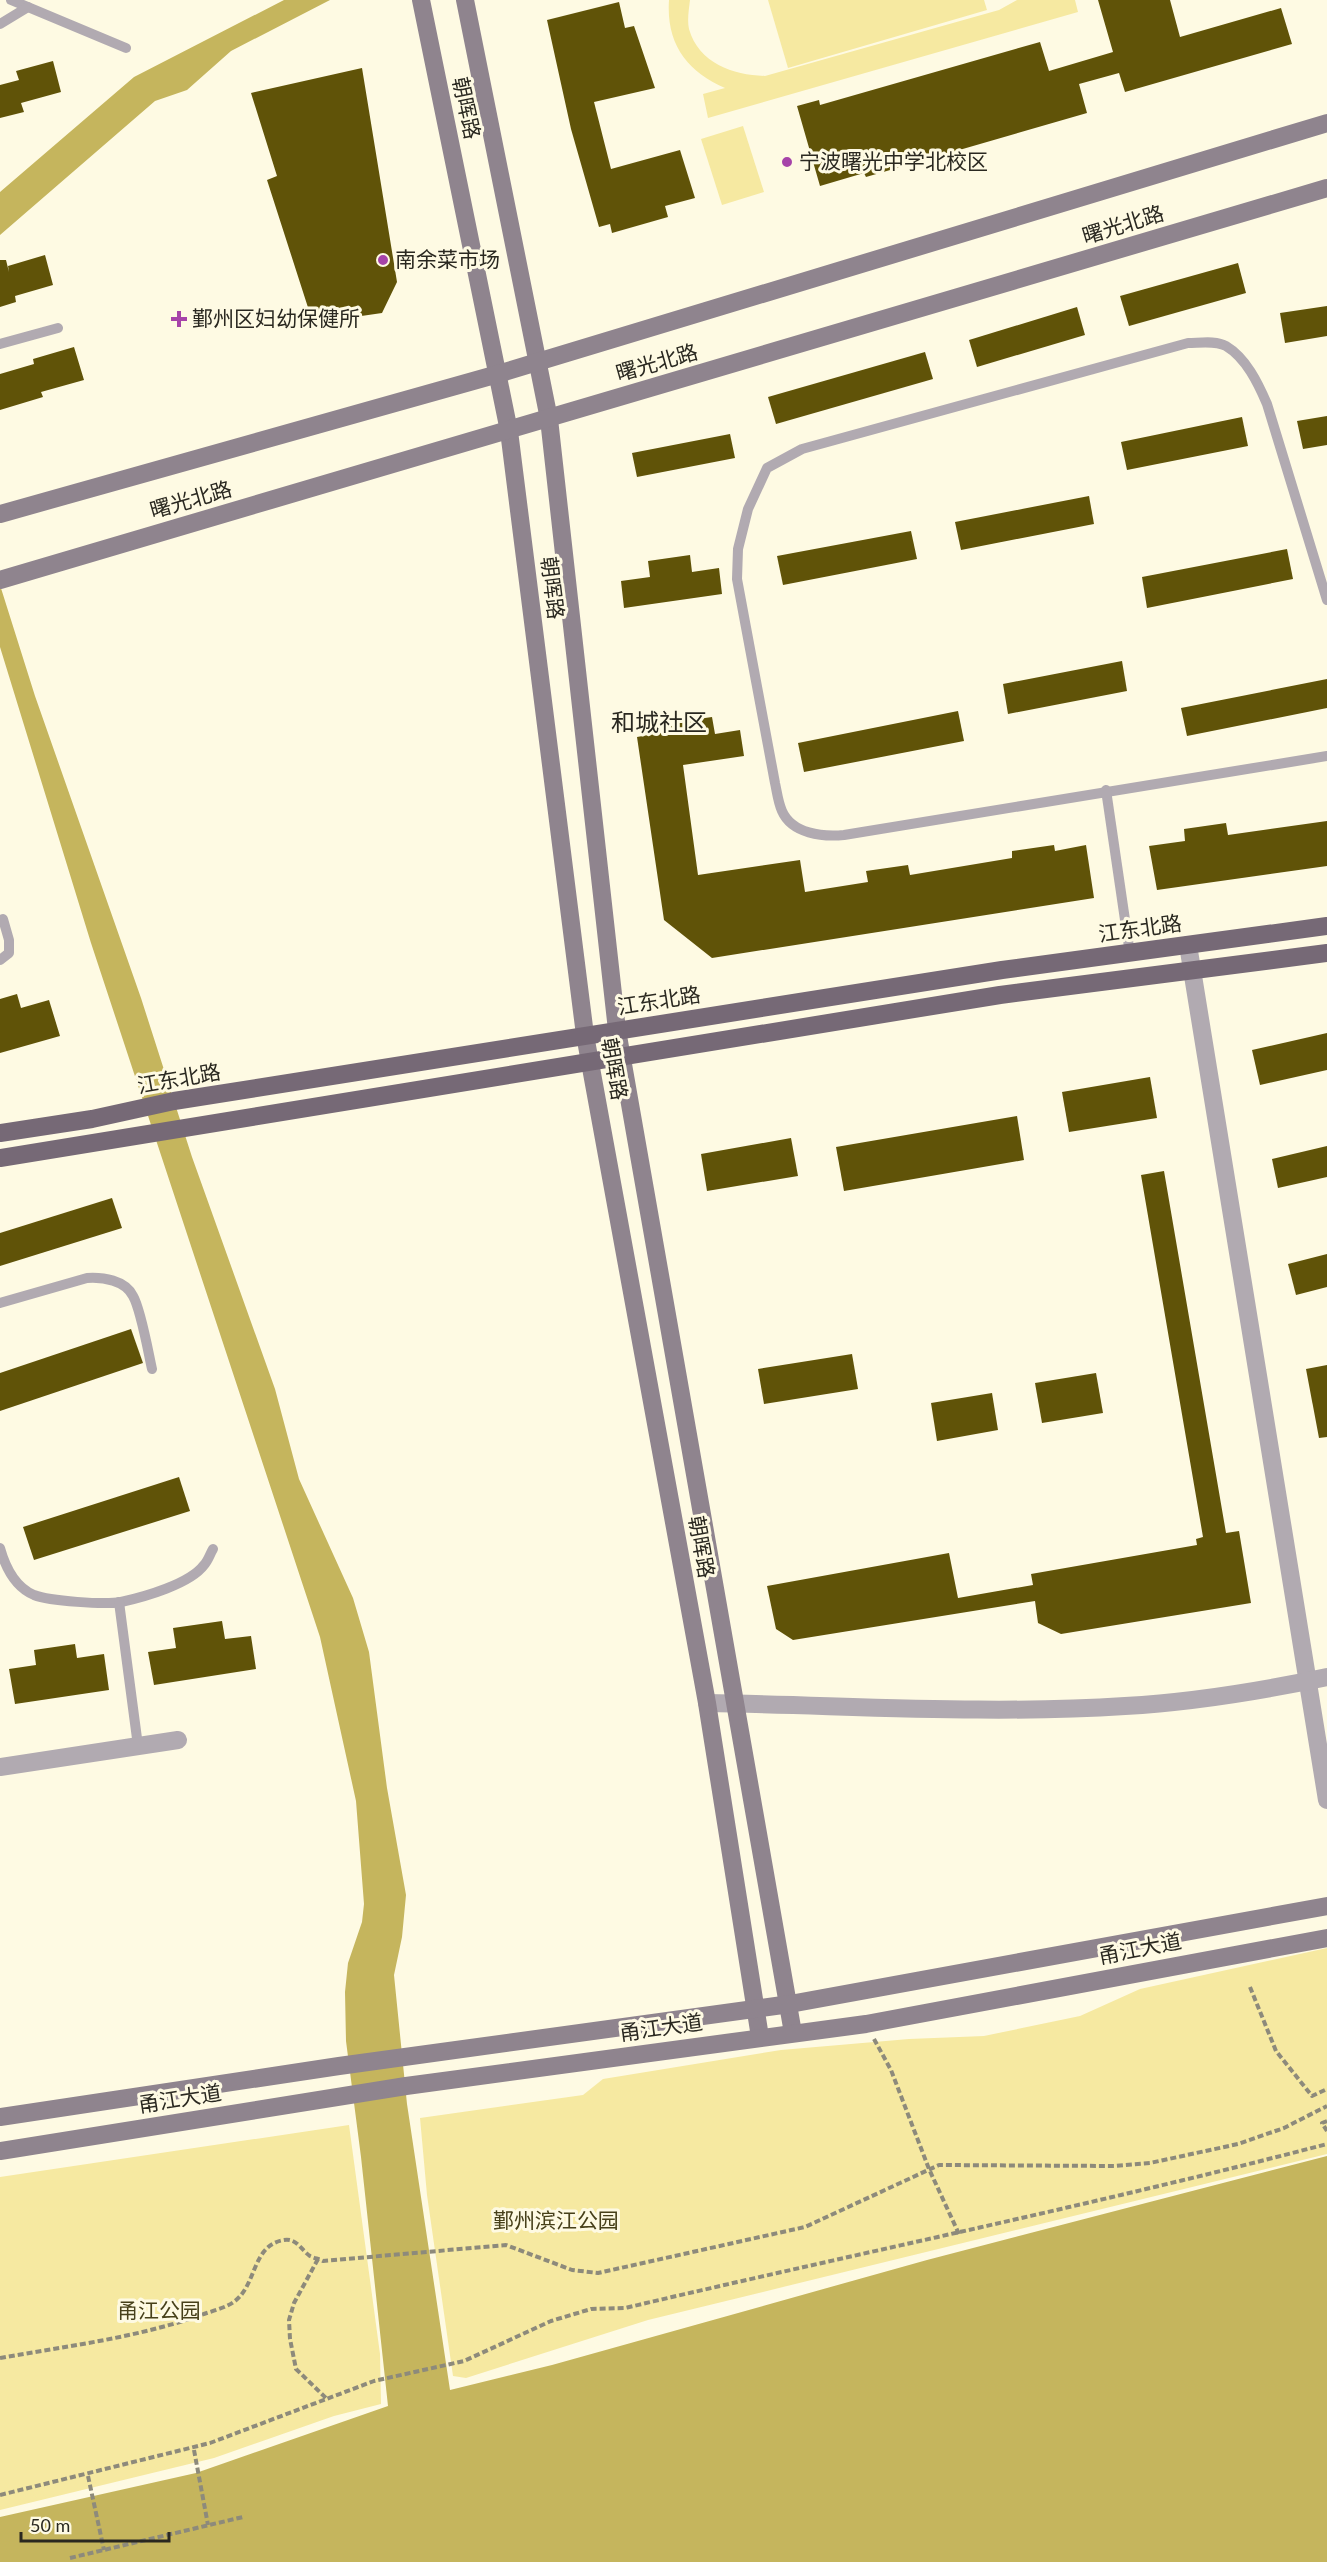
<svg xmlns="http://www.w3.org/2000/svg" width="1327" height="2562" viewBox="0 0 1327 2562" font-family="Lato,'Noto Sans SC',sans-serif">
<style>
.green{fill:#f6e9a1}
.water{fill:#c5b55d}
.building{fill:#605308}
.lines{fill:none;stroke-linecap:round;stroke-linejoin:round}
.path{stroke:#8d8a7b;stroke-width:4;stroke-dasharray:6 3;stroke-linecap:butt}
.lane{stroke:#b1aab1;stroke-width:10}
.street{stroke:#b1aab1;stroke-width:18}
.secondary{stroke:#8f848e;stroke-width:18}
.primary{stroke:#766976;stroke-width:18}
.poi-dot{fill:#a643a9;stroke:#fefae3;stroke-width:2}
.labels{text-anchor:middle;stroke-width:6;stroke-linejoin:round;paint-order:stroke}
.street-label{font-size:21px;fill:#2a2820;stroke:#fefae3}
.poi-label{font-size:21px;fill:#2a2820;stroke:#fefae3;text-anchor:start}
.park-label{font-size:21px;fill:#47401a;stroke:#fefae3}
.quarter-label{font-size:24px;fill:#2a2820;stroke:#fefae3}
</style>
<rect width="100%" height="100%" fill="#fefae3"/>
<!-- green -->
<g class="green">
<path d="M669 0H690C689 9 687 20 689 29 699 64 734 75 765 76L999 10 1017 0H1075L1078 12 708 118 703 94 725 88C687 71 666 44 669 0Z"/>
<path d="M768 0H984L987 10 788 68Z"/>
<path d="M743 126 764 192 722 205 701 139Z"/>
<path d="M1327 1948V2154L648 2320 466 2378 453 2376 427 2195 420 2118 583 2095 603 2079 781 2050 909 2039 984 2036 1080 2016 1140 1989Z"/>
<path d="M349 2125 380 2354 381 2404 334 2416 214 2458 0 2510V2177Z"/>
</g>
<!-- water -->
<g class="water">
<path d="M284 0H330L231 51 187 90 155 101 0 235V192L134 77Z"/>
<path d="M0 585 35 696 141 998 192 1157 275 1389 299 1479 353 1598 369 1652 387 1788 406 1895 402 1937 394 1975 407 2104 450 2390 552 2365 927 2260 1327 2156V2562H0V2517L196 2473 388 2406 361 2157 346 2041 345 1992 348 1963 362 1922 364 1904 356 1801 320 1637 91 943 0 647Z"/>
</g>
<!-- building -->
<g class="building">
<path d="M1098 0H1170L1180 37 1281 8 1292 44 1125 92 1119 73 1079 84 1087 113 866 177 864 173 820 186 797 106 819 100 820 105 1040 42 1049 71 1113 52Z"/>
<path d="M619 2 625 28 634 26 655 88 594 102 611 169 680 150 695 198 665 206 668 217 612 233 610 224 599 227 571 129 547 20Z"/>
<path d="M53 61 61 92 21 103 24 112 0 118V85L19 80 16 71Z"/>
<path d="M362 68 397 282 382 313 313 323 267 180 277 176 251 93Z"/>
<path d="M45 255 53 285 15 296 16 302 0 307V260H6L9 272 8 266Z"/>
<path d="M1238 263 1246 293 1129 326 1120 296Z"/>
<path d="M1327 306V336L1285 343 1280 313Z"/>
<path d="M1077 307 1085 335 977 367 969 340Z"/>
<path d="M74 347 84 380 41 392 43 397 0 410V374L34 364 33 359Z"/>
<path d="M925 352 933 379 776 424 768 397Z"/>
<path d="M1327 416V445L1303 449 1297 421Z"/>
<path d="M1242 417 1248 446 1127 470 1121 442Z"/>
<path d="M730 434 735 458 637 477 632 453Z"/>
<path d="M1089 496 1094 524 961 550 955 522Z"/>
<path d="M911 531 917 559 783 585 777 556Z"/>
<path d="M1287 549 1293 579 1147 608 1142 577Z"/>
<path d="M690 555 692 572 719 568 722 594 624 608 621 581 650 577 648 561Z"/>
<path d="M1122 661 1127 691 1008 714 1003 684Z"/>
<path d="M1327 679V708L1187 736 1181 708Z"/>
<path d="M958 711 964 741 804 772 798 743Z"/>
<path d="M712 717 715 734 740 730 744 756 683 765 698 875 800 860 805 892 868 882 866 871 908 865 910 875 1012 858V851L1054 845 1055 851 1086 845 1094 898 712 958 664 920 637 737 671 731 670 723Z"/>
<path d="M1327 821V866L1157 890 1149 846 1185 841 1184 829 1226 823 1228 835Z"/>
<path d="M17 994 21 1008 49 1000 60 1036 0 1053V999Z"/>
<path d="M1327 1033V1070L1260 1085 1252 1050Z"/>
<path d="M1150 1077 1157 1118 1069 1132 1062 1092Z"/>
<path d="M1017 1116 1024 1160 844 1191 836 1147Z"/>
<path d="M791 1138 798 1176 707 1191 701 1154Z"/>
<path d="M1327 1146V1177L1278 1188 1272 1159Z"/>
<path d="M1164 1171 1226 1533 1239 1531 1251 1603 1061 1634 1038 1623 1035 1601 793 1640 776 1629 767 1586 949 1553 958 1598 1033 1585 1031 1574 1197 1545 1196 1539 1203 1537 1141 1175Z"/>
<path d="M112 1198 122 1228 0 1266V1233Z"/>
<path d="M1327 1254V1287L1296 1295 1288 1264Z"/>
<path d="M131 1329 143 1363 0 1411V1373Z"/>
<path d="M852 1354 858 1389 764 1404 758 1369Z"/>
<path d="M1327 1365V1437L1319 1438 1306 1369Z"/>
<path d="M1096 1373 1103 1413 1042 1423 1035 1383Z"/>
<path d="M992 1393 998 1430 937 1441 931 1403Z"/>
<path d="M179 1477 190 1511 34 1560 23 1527Z"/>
<path d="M222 1621 225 1639 251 1636 256 1669 154 1685 148 1652 176 1648 173 1628Z"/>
<path d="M75 1644 77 1658 104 1654 109 1690 15 1704 9 1669 36 1665 34 1650Z"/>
</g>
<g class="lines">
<!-- path -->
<g class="path">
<path d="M1250 1987 1276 2051 1312 2096 1327 2089"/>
<path d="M874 2039 891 2070 929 2169 959 2234"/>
<path d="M1327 2121 1322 2123 1327 2131"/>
<path d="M318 2259 294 2303 289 2320 290 2339 296 2369 326 2398"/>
<path d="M0 2358C67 2346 136 2338 201 2315 212 2311 226 2308 235 2301 257 2284 252 2245 284 2240 297 2238 301 2250 310 2256 314 2258 319 2259 323 2261L506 2245 572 2270 598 2273 805 2227 939 2165 1115 2166 1150 2163 1238 2144 1284 2128 1327 2106"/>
<path d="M194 2450 208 2525"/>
<path d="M88 2476 104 2550"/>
<path d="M0 2495 210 2443 374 2381 464 2361 551 2321 591 2309 625 2308C859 2253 1094 2205 1327 2144"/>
<path d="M70 2558 243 2517"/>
</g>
<!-- lane -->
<g class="lane">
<path d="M11 0 126 48"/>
<path d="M0 24 28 7"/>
<path d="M0 344 58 328"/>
<path d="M1327 600 1267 404C1258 383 1246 358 1226 346 1216 340 1199 343 1188 343L802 449 767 468 748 509 738 549 737 579 775 783C777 792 778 802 782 811 792 834 823 837 844 835L1327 756"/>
<path d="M1106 790 1130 954"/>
<path d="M0 960 9 953V940L3 919"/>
<path d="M0 1303 87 1278C103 1277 125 1280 133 1296 141 1310 148 1351 152 1369"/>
<path d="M0 1548C5 1566 15 1587 34 1595 50 1601 104 1605 121 1602 144 1597 190 1584 204 1565 208 1561 210 1554 213 1549"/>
<path d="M119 1602 138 1746"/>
</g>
<!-- street -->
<g class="street">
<path d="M1188 945 1327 1800"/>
<path d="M707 1703C844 1705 988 1715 1125 1706 1193 1702 1261 1691 1327 1677"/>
<path d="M0 1767 178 1740"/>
</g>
<!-- secondary -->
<g class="secondary">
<path d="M421 0 509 431 585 1035 707 1703 760 2037"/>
<path d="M465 0 549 419 617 1030 793 2033"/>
<path d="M0 514 498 374 1327 123"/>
<path d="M0 580 1327 188"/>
<path d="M0 2117 339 2066 790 2004 1327 1906"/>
<path d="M0 2151 406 2086 866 2024 1327 1938"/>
</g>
<!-- primary -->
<g class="primary">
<path d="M0 1133 92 1119 174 1101 1002 970 1327 926"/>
<path d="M0 1158 1000 995 1327 953"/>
</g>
</g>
<!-- markers -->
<g class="poi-dot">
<circle cx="787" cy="162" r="6"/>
<circle cx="383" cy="260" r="6"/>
<path d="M176 310h6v6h6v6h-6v6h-6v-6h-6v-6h6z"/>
</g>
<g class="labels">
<!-- street labels -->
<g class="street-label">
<text transform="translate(466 108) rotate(78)" y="7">朝晖路</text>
<text transform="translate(1123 225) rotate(-17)" y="7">曙光北路</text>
<text transform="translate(657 363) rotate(-16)" y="7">曙光北路</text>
<text transform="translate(191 500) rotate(-16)" y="7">曙光北路</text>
<text transform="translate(552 588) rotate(83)" y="7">朝晖路</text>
<text transform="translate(1140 929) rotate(-8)" y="7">江东北路</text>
<text transform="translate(659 1001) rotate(-9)" y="7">江东北路</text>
<text transform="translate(614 1069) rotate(80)" y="7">朝晖路</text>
<text transform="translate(179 1079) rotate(-10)" y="7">江东北路</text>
<text transform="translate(701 1547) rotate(80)" y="7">朝晖路</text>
<text transform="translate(1140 1949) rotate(-11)" y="7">甬江大道</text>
<text transform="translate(661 2028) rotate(-8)" y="7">甬江大道</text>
<text transform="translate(180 2099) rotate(-9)" y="7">甬江大道</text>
</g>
<!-- poi labels -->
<g class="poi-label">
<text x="799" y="169">宁波曙光中学北校区</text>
<text x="395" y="267">南余菜市场</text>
<text x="192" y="326">鄞州区妇幼保健所</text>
</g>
<!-- park labels -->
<g class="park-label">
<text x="556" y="2228">鄞州滨江公园</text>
<text x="159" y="2318">甬江公园</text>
</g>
<!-- quarter labels -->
<g class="quarter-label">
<text x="659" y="731">和城社区</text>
</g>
</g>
<!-- scale -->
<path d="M21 2532v9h148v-9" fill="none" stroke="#2a2820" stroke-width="3"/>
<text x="30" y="2532" font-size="18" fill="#2a2820" stroke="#fefae3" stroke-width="4.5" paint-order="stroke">50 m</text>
</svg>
